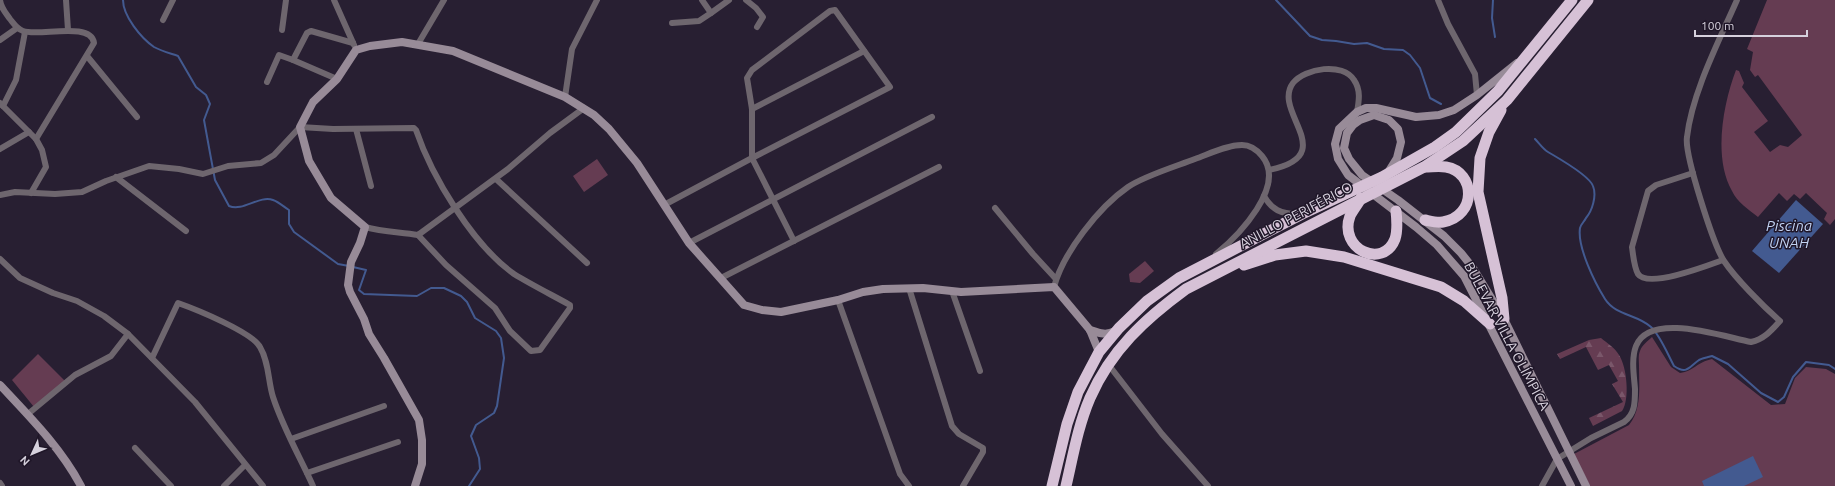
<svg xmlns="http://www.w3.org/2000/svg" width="1835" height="486" viewBox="0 0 1835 486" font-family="Ubuntu,sans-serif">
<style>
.green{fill:#653c52}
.forest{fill:url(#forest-firs)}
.water{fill:#435a90}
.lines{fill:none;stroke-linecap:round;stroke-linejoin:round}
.stream{stroke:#435a90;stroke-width:2}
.street{stroke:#6e666e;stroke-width:6}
.secondary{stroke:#988b98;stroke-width:8}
.highway{stroke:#d6c1d6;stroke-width:11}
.labels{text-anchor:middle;stroke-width:3;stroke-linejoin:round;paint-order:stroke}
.street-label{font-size:14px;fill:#d6d1dd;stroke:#1f1628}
.water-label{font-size:15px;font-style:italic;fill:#c2d2f2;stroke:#1f1628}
</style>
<defs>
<pattern id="forest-firs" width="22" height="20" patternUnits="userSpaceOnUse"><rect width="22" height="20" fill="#653c52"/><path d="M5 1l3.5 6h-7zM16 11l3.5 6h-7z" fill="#7a576a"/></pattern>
</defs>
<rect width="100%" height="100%" fill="#281f32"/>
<!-- green -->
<g class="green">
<path d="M1767 0H1835V219L1830 225 1824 219 1827 213 1806 193 1800 199 1794 194 1787 201 1779 193 1758 217C1749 210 1737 202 1732 191 1713 158 1723 104 1736 70L1739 71 1744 83 1742 87 1768 121 1754 132 1770 152 1780 145 1788 147 1802 135 1758 75 1755 77 1750 70 1753 52 1747 49Z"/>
<path d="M597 159 608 175 584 192 573 176Z"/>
<path d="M1145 261 1154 271 1140 283 1130 282 1129 274Z"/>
<path d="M1652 337 1671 367 1680 373C1694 371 1697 362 1712 359L1771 405 1785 404 1795 378 1806 367 1826 369 1835 374V486H1590L1574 454 1629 425C1642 409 1639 386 1639 366 1639 362 1638 355 1640 351 1642 345 1648 341 1652 337Z"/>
<path d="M38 354 65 381 34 407 12 380Z"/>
</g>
<!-- forest -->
<path class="forest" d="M1601 338C1607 343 1615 348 1619 355 1627 367 1630 400 1622 411L1593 426 1589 418 1623 402 1612 384 1618 381 1609 365 1598 370 1586 347 1560 359 1557 354 1589 340Z"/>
<!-- water -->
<g class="water">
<path d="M1796 200 1823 224 1779 273 1752 251Z"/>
<path d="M1753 456 1763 477 1744 486H1704L1702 481Z"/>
</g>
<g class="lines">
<!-- stream -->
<g class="stream">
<path d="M123 0C123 16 141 38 154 47 161 51 169 53 178 56L196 87 206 95 210 104 204 120 210 153 215 180 229 206C243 212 259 195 273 200 279 202 284 207 289 210V224L294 232 338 264 349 266"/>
<path d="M1276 0 1310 36 1322 40 1336 41 1354 44 1367 43 1384 49 1403 50 1410 55 1420 68 1430 98 1441 104"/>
<path d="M1493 0 1492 18 1495 37"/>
<path d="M1535 139C1539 143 1543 149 1548 152 1558 158 1589 175 1593 186 1597 196 1592 211 1586 218 1584 222 1581 224 1580 228 1577 247 1595 283 1605 299 1616 316 1637 314 1651 327 1660 335 1668 355 1674 366 1687 375 1689 367 1699 360 1703 358 1708 357 1712 356L1728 364 1761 393 1778 402 1784 397 1793 377 1806 362 1829 365 1835 369"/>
<path d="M353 267 366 270 359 290 364 294 417 296 431 288H444L461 296 467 302 475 318 496 331 501 338 504 358 497 406 494 413 476 425 471 436 479 458 480 469 469 486"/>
</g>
<!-- street -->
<g class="street">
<path d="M0 0C1 8 5 12 10 19 14 24 17 29 23 31 38 37 91 21 94 43L36 139"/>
<path d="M66 0 68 30"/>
<path d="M334 0 354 45"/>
<path d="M702 0 711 13 729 0"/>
<path d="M746 0 756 8 763 17 757 27"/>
<path d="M1438 0 1448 24 1475 74 1477 95"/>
<path d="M163 20 173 0"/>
<path d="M672 23 699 21 711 13"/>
<path d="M282 30 286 0"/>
<path d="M0 40 17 28"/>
<path d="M418 44 444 0"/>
<path d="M87 56 137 117"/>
<path d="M293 60 337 79"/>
<path d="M267 82 279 55 293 60 307 33 311 31 353 43"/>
<path d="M565 97 572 49 597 0"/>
<path d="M0 103 36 139 42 150 46 167 31 193"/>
<path d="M3 106 16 80 25 32"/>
<path d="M752 109 864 51"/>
<path d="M356 129 371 186"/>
<path d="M0 149 29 132"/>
<path d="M1269 170C1342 155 1271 112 1293 83 1305 68 1343 62 1354 80 1361 90 1359 101 1357 112"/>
<path d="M1693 173 1656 185 1648 191 1632 247C1633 254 1634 267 1638 274 1648 289 1709 265 1723 260"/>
<path d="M116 177 186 231"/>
<path d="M496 179 587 263"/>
<path d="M0 195 15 192 55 194 82 192 106 181 149 166 179 169 203 174 228 166 261 163 274 155 300 127 333 129 414 128 416 130C432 177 473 245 514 274 532 285 552 295 570 305V308L540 350 531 351 510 331 495 308 446 265 418 235"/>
<path d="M1264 196C1272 210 1281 214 1297 214"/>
<path d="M664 205 752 158 890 87 835 10 830 11 752 70 747 78 752 109V158L794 241"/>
<path d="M995 208 1033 254 1056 279"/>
<path d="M365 227C383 232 400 232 418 235L508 169 550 133 584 108"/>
<path d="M689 243 932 117"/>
<path d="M0 259 20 278 53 293 77 301 104 316 128 334 195 402 263 486"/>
<path d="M721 278 939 167"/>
<path d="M1054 287C1063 253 1099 207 1128 187 1144 176 1177 166 1195 159 1209 154 1227 145 1242 145 1250 145 1257 150 1262 156 1287 186 1238 236 1216 254"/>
<path d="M909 288 952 426 959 434 983 448V452L963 486"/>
<path d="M952 291 980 371"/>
<path d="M838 300 900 474 909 486"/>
<path d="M152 358 178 303C195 309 252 332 260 347 269 362 268 381 273 397 283 428 300 457 313 486"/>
<path d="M1108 364 1162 434 1208 486"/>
<path d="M28 414 75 375 111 356 128 334"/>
<path d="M291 439 384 406"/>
<path d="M135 448 171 486"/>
<path d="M307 473 398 442"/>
<path d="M0 483 2 486"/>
<path d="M224 486 245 465"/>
<path d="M1542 486 1557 459 1591 438 1624 422C1635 414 1635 403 1635 389 1634 376 1631 359 1636 346 1650 311 1724 337 1751 342 1764 339 1771 331 1780 321 1763 306 1736 279 1724 261 1714 246 1684 154 1687 137 1692 93 1719 41 1737 0"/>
</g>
<!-- secondary -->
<g class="secondary">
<path d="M1517 63 1477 95 1454 110 1439 115 1416 117 1376 108H1366L1357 112 1339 129 1335 144 1338 159 1348 175 1416 227 1437 245 1464 276 1571 486"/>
<path d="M1387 174 1397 158 1401 142 1398 129 1389 120 1374 115 1360 120 1353 125 1347 133 1344 148 1349 159 1362 175 1398 200 1444 236 1461 253 1473 268 1504 319 1586 486"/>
<path d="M1090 330C1099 333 1106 336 1115 331"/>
<path d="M0 385C29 416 61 448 81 486"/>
<path d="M415 486 422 464V440L419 420 384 358 369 334 364 319 350 292 348 285 351 262 360 243 365 227 331 198 309 161 300 127 313 102 337 79 356 50 370 46 402 42 453 51 565 97 594 115 609 129 637 163 689 243 744 305 762 310 781 312 838 300 863 292 883 289 923 288 961 292 1054 287 1090 330 1099 352"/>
</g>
<!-- highway -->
<g class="highway">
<path d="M1501 110 1489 132 1480 158 1478 192 1502 298 1504 319"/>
<path d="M1361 198C1358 204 1353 210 1350 216 1338 249 1383 270 1395 239 1398 230 1397 220 1396 211"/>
<path d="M1425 220C1430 221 1437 223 1443 222 1477 216 1476 172 1446 167 1439 166 1432 167 1425 167"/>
<path d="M1244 265 1275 255 1306 251 1344 257 1441 287 1464 301 1490 324"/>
<path d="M1052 486 1067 424 1078 392 1089 371 1099 352 1119 328 1147 301 1179 278 1302 214 1382 177 1435 147 1456 132 1498 91 1572 0"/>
<path d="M1066 486C1073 456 1078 426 1090 398 1111 350 1145 319 1186 289L1424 167 1463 141 1507 100 1588 0"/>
</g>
</g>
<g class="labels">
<!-- street labels -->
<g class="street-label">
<text transform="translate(1296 215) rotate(-28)" y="5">ANILLO PERIFÉRICO</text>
<text transform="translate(1507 336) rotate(62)" y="5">BULEVAR VILLA OLÍMPICA</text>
</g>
<!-- water labels -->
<g class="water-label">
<text x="1789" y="231">Piscina<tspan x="1789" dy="17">UNAH</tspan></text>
</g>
</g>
<!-- north arrow -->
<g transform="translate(32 454) rotate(226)" stroke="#1f1628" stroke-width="3" paint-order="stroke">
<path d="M0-3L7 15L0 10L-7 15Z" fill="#d6d1dd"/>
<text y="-6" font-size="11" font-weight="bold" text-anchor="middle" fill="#d6d1dd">N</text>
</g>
<!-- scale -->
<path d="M1695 30v6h112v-6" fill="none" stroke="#d6d1dd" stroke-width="2"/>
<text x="1701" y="30" font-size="12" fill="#d6d1dd" stroke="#1f1628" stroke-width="3" paint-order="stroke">100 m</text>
</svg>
